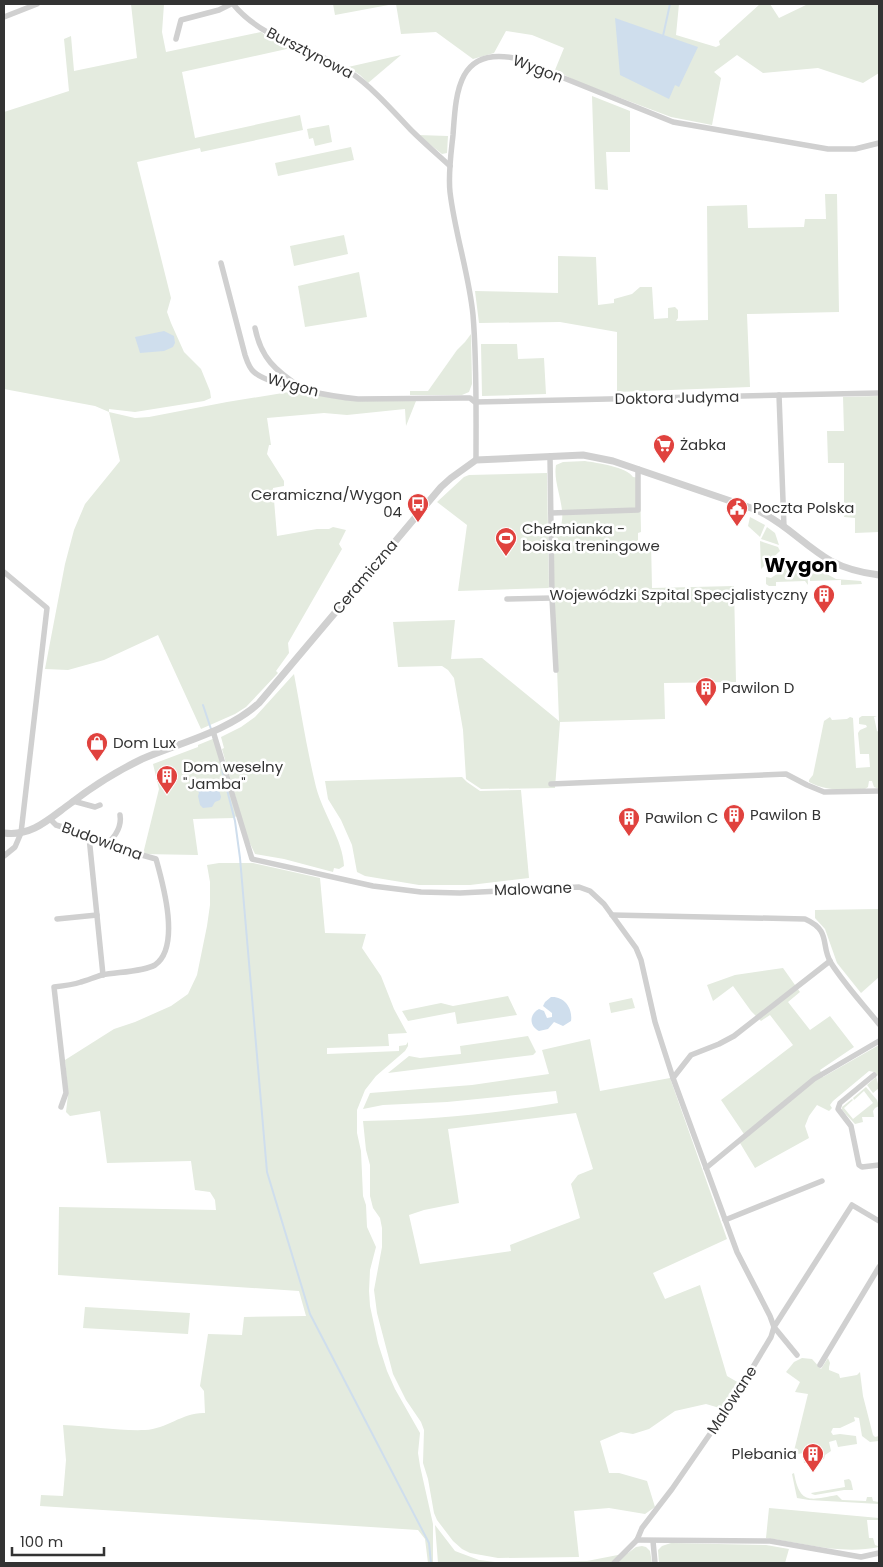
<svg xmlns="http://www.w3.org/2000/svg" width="883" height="1567" viewBox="0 0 883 1567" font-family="Poppins,sans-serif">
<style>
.green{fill:#e4ebdf;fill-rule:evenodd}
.water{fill:#cfdeed}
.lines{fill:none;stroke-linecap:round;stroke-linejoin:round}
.stream{stroke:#cfdeed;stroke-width:2}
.minor{stroke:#d0d0d0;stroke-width:5.5}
.tertiary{stroke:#d0d0d0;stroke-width:7}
.labels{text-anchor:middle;stroke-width:5;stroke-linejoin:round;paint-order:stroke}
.street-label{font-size:15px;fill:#333;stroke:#fff}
.poi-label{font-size:15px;fill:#333;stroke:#fff;text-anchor:start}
.district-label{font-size:20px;font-weight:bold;fill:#000;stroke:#fff}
</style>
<rect width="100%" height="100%" fill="#fff"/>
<!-- green -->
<g class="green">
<path d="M131 4H164L162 32 166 52 261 32 269 38 291 48 182 72 195 138 300 115 303 130 201 152 200 148 137 162 171 298 167 312 171 323 184 352 201 369 210 391 211 398 204 401 135 412 109 409V412L135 418 149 417 227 402 295 391 339 399 355 401H416L406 426 405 409 347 415 324 413 267 418 271 445H269L267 454 284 481V486L273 488 277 536 317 529H329L333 527 346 530 339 544 342 549 288 643 289 653 276 671 278 673 246 707 235 714 201 729 158 635 104 660 68 670 45 669 65 564 74 530 85 504 120 461 109 412 95 406 4 389V112L69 91 64 39 71 36 74 71 137 58Z"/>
<path d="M333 4H394L335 15Z"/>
<path d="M396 4H679L676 35 716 47 720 45 719 41 760 4H770L779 18 808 4H879V73L863 83 818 68 763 73 737 55 714 72 721 78 712 125 671 117 578 82 555 70 564 48 532 35 506 31 494 53 473 59 436 32 401 34Z"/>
<path d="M401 55 368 83 360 75 348 67Z"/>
<path d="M592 96 630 111V152H606L608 190 595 189Z"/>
<path d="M329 125 332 142 315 146 313 138 309 139 307 129Z"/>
<path d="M418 135 448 136 447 153 442 154Z"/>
<path d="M351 147 354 160 278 176 275 163Z"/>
<path d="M825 194H837L839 312 747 314 750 387 617 392V332L560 322 479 323 475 291 558 293V256L596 257 598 305 614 303V299L632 294 640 287H652L654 319 668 318V308L675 307 678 310V318L676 321 708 320 707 206 747 205 748 228 804 227 805 219H826Z"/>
<path d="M344 235 348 254 294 266 290 246Z"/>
<path d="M359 272 367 317 305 327 298 286Z"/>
<path d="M471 334 472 384 469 392 462 395H410V391H428L457 350 465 342Z"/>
<path d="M481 344H517L518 359 544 358 546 394 482 396Z"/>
<path d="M879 396V532L855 533V518L844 517V463H828L827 431H844L843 397Z"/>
<path d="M585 461C597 463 627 467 633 477L640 478 641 532 638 533V541H651L652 588 734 586 736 682 664 683 665 719 560 722 555 788 481 789 466 779 463 730 454 678 448 670 442 666 398 667 393 622 455 620 451 659 482 658 559 721 552 536 556 535C572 515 552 487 556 465L563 462Z"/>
<path d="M547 473 549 588 458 591 467 525 437 502 464 477 469 475Z"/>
<path d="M750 517 765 525 760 537 748 526Z"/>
<path d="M767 527 775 533 779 545 761 539Z"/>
<path d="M760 541 778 547 780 551 761 569Z"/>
<path d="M795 562 807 564 808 585 805 581 776 582V586H769L766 584V577L771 578Z"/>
<path d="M810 565 836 579 861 581 862 584 841 585V580L810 581Z"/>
<path d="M294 674C301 712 307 750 316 787 323 814 343 840 344 866L339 869 334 868 333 872 284 859 255 854 247 837 222 749 224 748 221 737 241 727 255 717Z"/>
<path d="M862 716H877L874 717 877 731 879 732V789L874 787 872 781H869L868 787 865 789C845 789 827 792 809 782V780L813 775 824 721 830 717 832 720 847 719 850 717 853 718 856 768 870 767 869 754H860L858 733 860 730 867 727 866 725 859 724V718Z"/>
<path d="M215 738 238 816 234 817V818L193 819 198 855 143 854 159 789 153 764 198 747V745Z"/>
<path d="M462 777 467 782 480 791 521 790 529 878 470 885H419L365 876 357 872 352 845 341 820 328 799 325 781Z"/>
<path d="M219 863H253L320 878 325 933 366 934 362 948 381 976 394 1009 407 1033 388 1034 389 1046 327 1048V1054L399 1051V1046L406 1045 408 1042V1046L405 1051 376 1076 365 1090 357 1110V1133L361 1151 363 1196 366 1205 367 1227 376 1247 370 1270 369 1291 370 1306 378 1343 387 1371 395 1389 420 1433 418 1453 420 1466 433 1524V1563H428L425 1539 418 1530 40 1506 41 1495 63 1496 66 1460 63 1425C90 1426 119 1431 145 1430 167 1429 183 1412 205 1413L204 1391 200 1386 208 1334 242 1335 244 1317 306 1316 299 1291 58 1275 59 1207 216 1210 215 1200 210 1192 195 1190 191 1161 107 1163 100 1111 70 1116 66 1112 68 1095 65 1060 114 1029 135 1022 171 1006 188 994 197 975 207 926 210 905V882L207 865Z"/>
<path d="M879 909V977L861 993 837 963 825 929 815 918V910Z"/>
<path d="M783 968 800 992 788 1002 810 1030 830 1016 854 1047 820 1070 823 1077 879 1045V1075L876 1076 879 1088 873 1093 867 1085 875 1078 874 1072 869 1071 833 1101 830 1105 832 1108 829 1111 817 1105 809 1116 805 1126 809 1138 755 1168 740 1143 746 1137 721 1100 793 1045 770 1015 761 1021 751 1011 733 986 713 1001 707 985 735 975Z"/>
<path d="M508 996 517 1015 457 1024 455 1012 408 1021 402 1011 441 1003 453 1006Z"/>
<path d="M632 998 635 1008 611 1013 609 1003Z"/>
<path d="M528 1036 536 1052 533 1055 388 1073 409 1056 420 1058 461 1054 460 1046Z"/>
<path d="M590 1039 600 1091 670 1078 727 1239 653 1273 665 1299 700 1285 727 1376 739 1383 723 1409 706 1404 675 1411 649 1429 633 1434 621 1432 600 1441 609 1473H619L647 1481 655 1507 645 1514 609 1508 574 1511 579 1557 498 1558 470 1553 462 1549 453 1541 437 1520 434 1513 428 1479 423 1463 424 1430 421 1422 406 1400 393 1374 377 1313 374 1290 382 1247V1228L380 1218 373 1208 370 1196V1165L366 1150 363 1121C428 1120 493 1114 558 1103L556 1091 447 1102 383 1105 363 1109 370 1093 472 1085 549 1074 542 1050ZM576 1113 593 1169 578 1175 571 1184 580 1218 510 1245 511 1251 420 1264 409 1215 424 1210 459 1203 448 1129Z"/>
<path d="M866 1087 877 1100 879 1106 875 1108 873 1111 874 1117H862L863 1122 855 1124 842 1110V1107L852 1099 853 1100 844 1108 853 1119 873 1103 864 1091 854 1100 853 1098Z"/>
<path d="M85 1307 190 1313 188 1334 83 1328Z"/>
<path d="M802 1358 812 1359 821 1369 828 1358 830 1363 829 1367V1370L839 1374 840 1378 857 1375 860 1372 863 1396 873 1435 875 1437 879 1436V1441L870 1442 862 1436 859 1418 854 1417 855 1421 840 1428H833L831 1432 833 1435 840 1434 856 1436 857 1444 838 1447 836 1440 829 1442 831 1451 825 1455 824 1459 804 1463 803 1453 793 1455 808 1394 795 1392 800 1382 786 1372 794 1362Z"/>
<path d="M794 1473C800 1505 810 1500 837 1495L842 1500 866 1501 867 1497H872L873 1501 879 1502V1504L809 1500 797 1498 792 1474Z"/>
<path d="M849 1479 851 1481 853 1490H844L815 1495 812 1494 811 1493 845 1487 844 1480Z"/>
<path d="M769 1508 879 1518V1520H867L869 1538H873L875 1545 878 1546 879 1547C841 1555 804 1543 766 1538Z"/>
<path d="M435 1525 455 1551 479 1560 503 1563 587 1561 628 1553 636 1547 642 1546 646 1547 650 1551 652 1563H438Z"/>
<path d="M671 1543 766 1545 789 1549 785 1563H659L658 1550 662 1546Z"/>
</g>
<!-- water -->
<g class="water">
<path d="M615 18 698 47 679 87 675 85 669 99 620 75Z"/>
<path d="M164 331 174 336 175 343 173 347 164 351 140 353 135 337Z"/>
<path d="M199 786 204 787 208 790 212 787 219 790 221 797 220 800 215 802 212 807 203 808 200 805 198 796 199 793 197 789Z"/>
<path d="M551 997C564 996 573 1008 571 1021L563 1026 554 1022 548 1029 539 1031C529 1026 529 1014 539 1009L544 1011 547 1018 552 1017V1013L543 1006 545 1002Z"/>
</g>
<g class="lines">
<!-- stream -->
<g class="stream">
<path d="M663 36 670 4"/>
<path d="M203 705 211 729"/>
<path d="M222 770 235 821 240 858 267 1172 310 1314 429 1543 431 1563"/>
</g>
<!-- minor -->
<g class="minor">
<path d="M233 4C263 41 312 47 350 72 373 88 392 110 411 130 423 142 437 154 450 166"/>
<path d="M4 17 37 4"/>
<path d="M176 39 181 20 219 10 231 4"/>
<path d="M221 263 245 355C247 361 249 368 254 372 269 386 336 397 358 399L464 398H470L475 402 879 393"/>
<path d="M255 328C261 358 275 370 300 387"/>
<path d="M779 395 784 527"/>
<path d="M550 456 552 598 556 670"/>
<path d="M476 460C476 413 477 362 473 315 469 274 455 234 450 192 448 173 451 154 453 135 456 94 457 47 514 58L673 122 828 149H855L879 143"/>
<path d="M551 513 638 510V469"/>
<path d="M4 572 47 608 21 833 15 847 4 856"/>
<path d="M507 599 552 598"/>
<path d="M213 731 252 859 373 886 421 892 460 893 579 887 590 891 604 904 636 948 641 960 655 1022 673 1078 737 1252 770 1316 774 1327 771 1337 732 1402 672 1489 642 1528 637 1540 614 1563"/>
<path d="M551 784 786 774 807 785 824 792 879 791"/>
<path d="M73 801 95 807 100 805"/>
<path d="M50 819 56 825 82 833 106 845 156 859C163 884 181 947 155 965 143 972 116 972 102 975 95 977 88 980 81 982 72 985 63 986 54 987L66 1093 61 1107"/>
<path d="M89 837 103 975"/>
<path d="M106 845C115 837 122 827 120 815"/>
<path d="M612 915 805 919C832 931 820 945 831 963 845 985 863 1004 879 1024"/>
<path d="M57 919 97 915"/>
<path d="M874 1075 840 1103 838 1109 851 1126 859 1165 862 1167 879 1165"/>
<path d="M673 1078 691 1055 719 1044 734 1036 830 961"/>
<path d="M706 1168 814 1079 879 1041"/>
<path d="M725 1220 822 1181"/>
<path d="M797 1355 774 1327 852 1205 879 1221"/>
<path d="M820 1365 879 1267"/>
<path d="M637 1540 770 1541 861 1557 879 1553"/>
<path d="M653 1541 655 1563"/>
</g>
<!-- tertiary -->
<path class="tertiary" d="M4 833C32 837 50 818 71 803 93 786 117 771 142 759 181 742 227 732 259 703L441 487 451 478 476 460 583 455 613 461 757 510C785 523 805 546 831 561 846 569 863 573 879 575"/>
</g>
<!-- icons -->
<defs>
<g id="supermarket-pin" transform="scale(1.125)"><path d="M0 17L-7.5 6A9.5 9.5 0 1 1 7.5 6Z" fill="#e0423e" stroke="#fff"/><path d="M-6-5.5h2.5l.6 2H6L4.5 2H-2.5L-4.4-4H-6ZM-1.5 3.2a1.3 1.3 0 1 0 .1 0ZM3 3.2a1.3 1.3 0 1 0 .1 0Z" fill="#fff"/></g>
<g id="bus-pin" transform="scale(1.125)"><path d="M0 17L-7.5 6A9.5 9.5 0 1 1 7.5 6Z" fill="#e0423e" stroke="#fff"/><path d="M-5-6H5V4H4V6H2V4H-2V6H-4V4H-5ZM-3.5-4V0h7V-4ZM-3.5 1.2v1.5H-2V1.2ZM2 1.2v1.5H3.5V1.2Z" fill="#fff"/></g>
<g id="civic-pin" transform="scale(1.125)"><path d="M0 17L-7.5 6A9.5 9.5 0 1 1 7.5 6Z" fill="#e0423e" stroke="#fff"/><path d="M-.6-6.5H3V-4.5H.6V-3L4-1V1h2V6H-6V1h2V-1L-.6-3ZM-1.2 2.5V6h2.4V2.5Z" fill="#fff"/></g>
<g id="stadium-pin" transform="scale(1.125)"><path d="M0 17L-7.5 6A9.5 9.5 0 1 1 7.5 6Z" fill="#e0423e" stroke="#fff"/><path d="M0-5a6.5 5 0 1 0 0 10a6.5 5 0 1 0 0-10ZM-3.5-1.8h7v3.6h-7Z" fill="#fff"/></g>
<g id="building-pin" transform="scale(1.125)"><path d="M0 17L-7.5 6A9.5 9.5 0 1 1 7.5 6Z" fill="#e0423e" stroke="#fff"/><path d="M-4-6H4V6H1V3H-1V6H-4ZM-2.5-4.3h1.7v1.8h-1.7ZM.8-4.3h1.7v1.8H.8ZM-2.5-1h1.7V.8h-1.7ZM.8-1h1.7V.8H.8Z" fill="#fff"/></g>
<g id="shop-pin" transform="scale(1.125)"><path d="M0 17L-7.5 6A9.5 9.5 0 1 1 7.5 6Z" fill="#e0423e" stroke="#fff"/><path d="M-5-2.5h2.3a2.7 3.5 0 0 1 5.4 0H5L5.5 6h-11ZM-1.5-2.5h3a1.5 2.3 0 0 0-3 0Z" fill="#fff"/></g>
</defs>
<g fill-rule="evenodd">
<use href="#supermarket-pin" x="664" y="445"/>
<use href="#bus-pin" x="418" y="504"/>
<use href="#civic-pin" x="737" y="508"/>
<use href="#stadium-pin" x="506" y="538"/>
<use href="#building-pin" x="824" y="595"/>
<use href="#building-pin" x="706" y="688"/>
<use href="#shop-pin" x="97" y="743"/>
<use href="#building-pin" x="167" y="776"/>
<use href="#building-pin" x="734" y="815"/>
<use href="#building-pin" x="629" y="818"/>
<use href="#building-pin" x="813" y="1454"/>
</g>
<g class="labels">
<!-- street labels -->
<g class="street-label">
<text transform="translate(310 53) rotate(27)" y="5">Bursztynowa</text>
<text transform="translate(538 69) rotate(21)" y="5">Wygon</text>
<text transform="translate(293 385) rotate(15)" y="5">Wygon</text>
<text transform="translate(677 398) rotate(-1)" y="5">Doktora Judyma</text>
<text transform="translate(365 577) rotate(-50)" y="5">Ceramiczna</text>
<text transform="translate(102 841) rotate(20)" y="5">Budowlana</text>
<text transform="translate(533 889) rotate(-2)" y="5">Malowane</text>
<text transform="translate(732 1400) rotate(-57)" y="5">Malowane</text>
</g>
<!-- poi labels -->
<g class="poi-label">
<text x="680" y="450">Żabka</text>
<text x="402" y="500" text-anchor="end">Ceramiczna/Wygon<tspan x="402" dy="17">04</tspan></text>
<text x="753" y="513">Poczta Polska</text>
<text x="522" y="534">Chełmianka -<tspan x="522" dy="17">boiska treningowe</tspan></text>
<text x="808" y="600" text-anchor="end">Wojewódzki Szpital Specjalistyczny</text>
<text x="722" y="693">Pawilon D</text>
<text x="113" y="748">Dom Lux</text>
<text x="183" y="772">Dom weselny<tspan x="183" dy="17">"Jamba"</tspan></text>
<text x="750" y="820">Pawilon B</text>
<text x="645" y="823">Pawilon C</text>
<text x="797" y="1459" text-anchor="end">Plebania</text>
</g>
<!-- district labels -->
<g class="district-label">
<text x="801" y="572">Wygon</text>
</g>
</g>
<!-- border -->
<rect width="883" height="1567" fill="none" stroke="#333333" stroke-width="10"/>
<!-- scale -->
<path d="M12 1547v8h92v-8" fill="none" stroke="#333333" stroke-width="2.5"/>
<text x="20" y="1547" font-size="15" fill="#333333" stroke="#ffffff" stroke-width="4" paint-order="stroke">100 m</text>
</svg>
